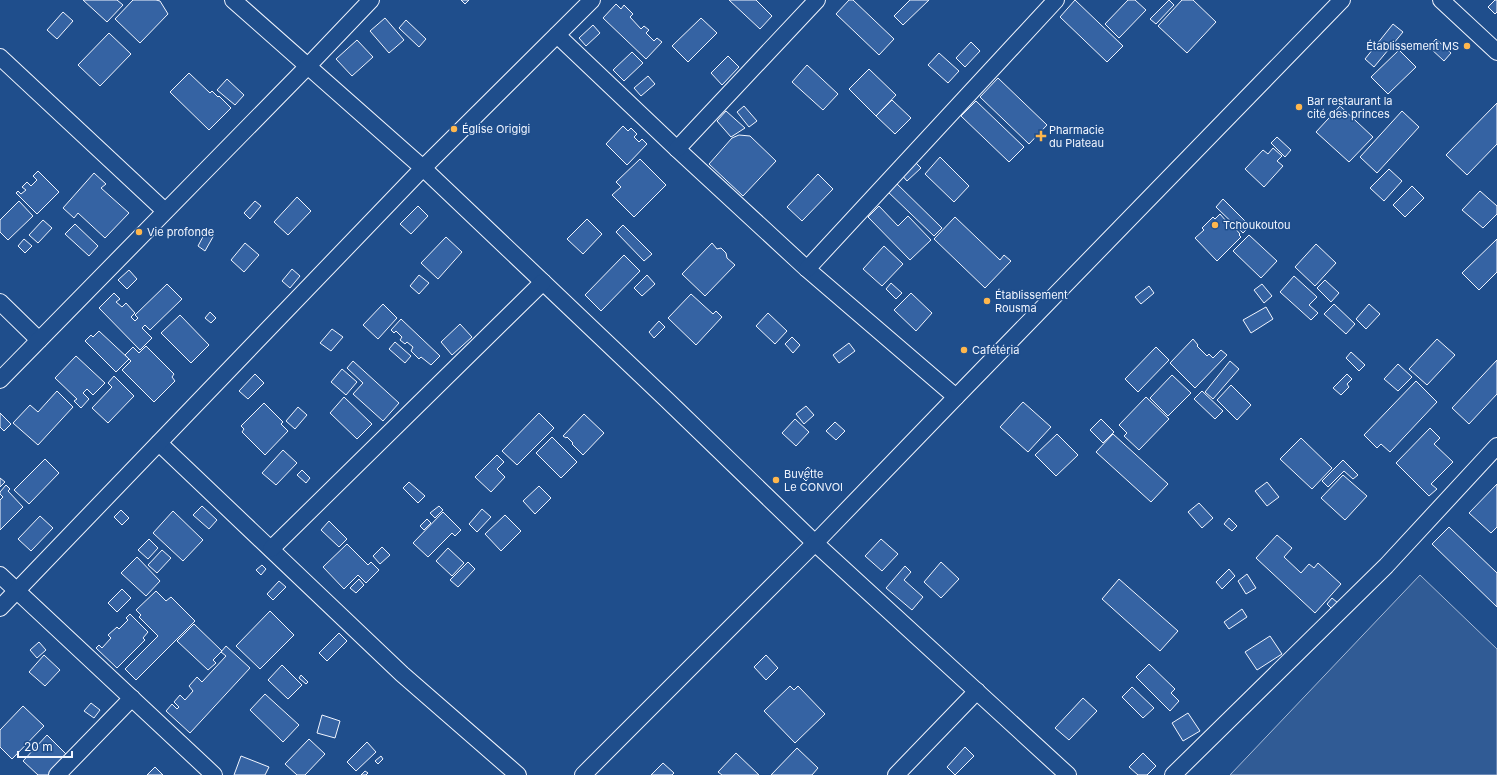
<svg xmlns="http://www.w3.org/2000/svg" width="1497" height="775" viewBox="0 0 1497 775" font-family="Inter,sans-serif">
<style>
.built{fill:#305b95;stroke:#a8bbd7}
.building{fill:#3563a3;stroke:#f2f6ff}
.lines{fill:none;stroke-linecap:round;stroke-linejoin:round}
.street-casing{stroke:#f2f6ff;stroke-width:18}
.street{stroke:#1f4e8c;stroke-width:16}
.poi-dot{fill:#ffb74d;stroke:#1f4e8c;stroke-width:1.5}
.labels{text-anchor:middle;stroke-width:3;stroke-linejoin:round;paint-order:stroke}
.poi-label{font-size:11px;fill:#f2f6ff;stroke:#1f4e8c;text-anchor:start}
</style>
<rect width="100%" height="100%" fill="#1f4e8c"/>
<!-- built -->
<path class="built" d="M1420 575 1497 649V775H1230Z"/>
<!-- building -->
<g class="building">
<path d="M83 0H117L123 5 107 22Z"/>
<path d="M133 0H156L160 1 168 14 140 43 115 19Z"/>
<path d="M461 0H469L465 4Z"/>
<path d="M729 0H756L772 16 760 29Z"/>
<path d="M849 0H853L894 39 879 55 836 14Z"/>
<path d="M910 0H929L903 25 894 16Z"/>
<path d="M1075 0 1123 46 1107 62 1060 17Z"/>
<path d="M1128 0H1135L1146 10 1119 38 1105 24Z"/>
<path d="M1169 0 1174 5 1156 24 1150 19Z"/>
<path d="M1182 0H1193L1216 22 1187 53 1158 26Z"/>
<path d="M1495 0H1497V12L1495 14 1488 7Z"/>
<path d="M616 4 621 9 624 5 633 14 630 17 641 29 644 26 649 30 646 33 654 41 657 38 662 42 646 59 603 18Z"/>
<path d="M63 12 73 21 57 39 47 30Z"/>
<path d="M385 18 404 40 389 53 370 31Z"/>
<path d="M701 18 717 33 688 62 672 46Z"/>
<path d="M406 20 426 39 419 47 399 28Z"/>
<path d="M1393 24 1403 32 1374 67 1365 59Z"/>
<path d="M593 25 600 33 586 46 579 38Z"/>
<path d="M109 33 131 54 100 86 78 65Z"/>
<path d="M1436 39 1451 53 1444 61 1429 47Z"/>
<path d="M357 40 373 57 352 76 336 59Z"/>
<path d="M971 42 980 51 965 67 956 58Z"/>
<path d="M1399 50 1416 67 1388 94 1371 77Z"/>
<path d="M632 52 643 63 624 81 613 70Z"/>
<path d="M939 53 959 71 948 83 928 65Z"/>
<path d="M728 56 739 67 722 85 711 73Z"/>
<path d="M807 65 838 94 823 110 792 82Z"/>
<path d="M869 69 896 95 876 116 849 89Z"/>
<path d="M189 73 210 93 212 91 218 97 219 96 231 108 209 130 170 92Z"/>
<path d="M648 76 655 84 641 96 634 88Z"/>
<path d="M998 78 1047 125 1029 144 980 97Z"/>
<path d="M227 79 244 95 235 105 217 90Z"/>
<path d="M892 100 911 118 895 134 876 116Z"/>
<path d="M976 101 1024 147 1009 162 961 116Z"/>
<path d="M1497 103V144L1467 175 1446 155Z"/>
<path d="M744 106 757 121 749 127 737 112Z"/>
<path d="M1340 106 1373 137 1349 162 1316 132Z"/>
<path d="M726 111 745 128 731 137 717 121Z"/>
<path d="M1402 111 1419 127 1377 173 1360 157Z"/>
<path d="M623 126 628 131 631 128 637 134 634 137 639 142 642 139 647 144 627 165 606 144Z"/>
<path d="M739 135 750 136 776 161 743 196 709 164 732 138Z"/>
<path d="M1277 137 1291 150 1285 157 1271 143Z"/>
<path d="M1273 148 1282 156 1277 161 1283 166 1264 187 1245 169 1263 150 1268 154Z"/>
<path d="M940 157 969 186 954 202 925 174Z"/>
<path d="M640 159 666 185 634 217 612 195 621 187 616 182Z"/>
<path d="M915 162 921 168 907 181 901 174Z"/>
<path d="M1389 169 1402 181 1384 201 1370 188Z"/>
<path d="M38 171 59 192 37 214 16 193 18 191 21 194 26 190 22 187 27 182 31 186 37 180 33 176Z"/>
<path d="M94 173 106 184 101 188 129 213 105 238 78 213 74 218 63 208Z"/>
<path d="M818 174 833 189 802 221 787 207Z"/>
<path d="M894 181 942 228 934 236 886 190Z"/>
<path d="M1412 186 1424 198 1405 217 1393 205Z"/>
<path d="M1480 191 1497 206V214L1483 228 1462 210Z"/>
<path d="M297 197 311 211 288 235 274 222Z"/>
<path d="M1223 199 1250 226 1243 233 1216 207Z"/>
<path d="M19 201 33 216 8 240 0 232V220Z"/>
<path d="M255 201 261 206 250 219 244 213Z"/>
<path d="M418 206 428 216 411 234 400 224Z"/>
<path d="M879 206 898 226 908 216 931 240 910 260 868 217Z"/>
<path d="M1220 214 1233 229 1234 227 1240 234 1239 235 1241 237 1217 261 1195 238 1204 230 1202 228 1213 217 1215 219Z"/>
<path d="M955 217 1000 260 1004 255 1011 261 985 288 934 239Z"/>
<path d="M587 219 602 234 583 254 567 239Z"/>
<path d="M43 220 52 228 38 243 29 235Z"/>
<path d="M75 224 98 246 89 256 65 234Z"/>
<path d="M623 225 652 254 644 261 616 232Z"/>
<path d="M206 231 214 235 205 251 198 246Z"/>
<path d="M1249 235 1277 261 1261 278 1233 251Z"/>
<path d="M446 237 462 252 438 279 421 263Z"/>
<path d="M24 239 32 246 25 253 18 246Z"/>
<path d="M1497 239V272L1479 290 1462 273Z"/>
<path d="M245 243 259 255 244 272 231 260Z"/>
<path d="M712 243 717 249 721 248 726 253 727 258 735 265 705 296 682 274Z"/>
<path d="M1316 244 1336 263 1315 286 1295 267Z"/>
<path d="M884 246 903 264 882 286 863 269Z"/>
<path d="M624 255 640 271 601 311 585 295Z"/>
<path d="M292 269 300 276 290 288 282 281Z"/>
<path d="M129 270 137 279 127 289 118 280Z"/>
<path d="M419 275 429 283 419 294 410 286Z"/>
<path d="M647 275 655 284 642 296 634 288Z"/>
<path d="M1294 276 1317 297 1309 305 1318 313 1311 320 1280 292Z"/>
<path d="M1325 280 1339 293 1331 302 1317 288Z"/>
<path d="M891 283 902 293 896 299 886 289Z"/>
<path d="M167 284 182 299 150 330 145 325 142 328 152 338 140 350 99 308 114 293 120 299 116 302 122 307 126 303 135 313 131 317 135 321 138 318 135 315Z"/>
<path d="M1262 284 1272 296 1264 303 1254 290Z"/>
<path d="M1149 286 1154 293 1141 304 1135 297Z"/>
<path d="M911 293 932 313 916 331 894 310Z"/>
<path d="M691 294 713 314 716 311 722 317 696 345 668 318Z"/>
<path d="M383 304 397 318 378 339 363 325Z"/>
<path d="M1334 304 1355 324 1346 334 1324 314Z"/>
<path d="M1369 304 1380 314 1366 329 1356 319Z"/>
<path d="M1266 307 1273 319 1251 333 1243 320Z"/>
<path d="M210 312 216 318 211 323 205 318Z"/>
<path d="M768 313 787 331 775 344 756 326Z"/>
<path d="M180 315 209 345 191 363 161 333Z"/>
<path d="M401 319 440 356 431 365 421 357 419 359 411 351 413 347 407 342 405 344 400 340 402 337 396 331 394 333 391 330Z"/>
<path d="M659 321 665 327 654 338 649 332Z"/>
<path d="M460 324 472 337 452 355 441 342Z"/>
<path d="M332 329 343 337 331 351 320 343Z"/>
<path d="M99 331 129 359 116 372 85 341 91 335 93 337Z"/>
<path d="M792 337 800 345 793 353 785 344Z"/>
<path d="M1193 339 1198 345 1197 346 1207 356 1209 354 1213 358 1221 350 1227 355 1195 388 1170 363Z"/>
<path d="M1437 339 1455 355 1427 385 1409 369Z"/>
<path d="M395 342 411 356 405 363 389 349Z"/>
<path d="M849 343 855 351 839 363 833 355Z"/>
<path d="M146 346 174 374 172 377 175 381 154 402 122 370 131 361 125 355 133 347 139 353Z"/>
<path d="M1156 347 1169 360 1138 392 1125 379Z"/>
<path d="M1351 352 1365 365 1359 371 1346 358Z"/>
<path d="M76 356 105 383 93 395 87 389 83 393 89 399 81 408 74 401 77 399 55 378Z"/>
<path d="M1497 360V394L1469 424 1452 408Z"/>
<path d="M353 361 399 403 383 421 353 394 363 383 347 368Z"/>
<path d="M1230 361 1239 369 1213 399 1205 392Z"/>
<path d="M1398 364 1412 377 1398 391 1384 379Z"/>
<path d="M342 369 357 382 346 395 331 382Z"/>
<path d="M255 374 264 383 248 399 239 391Z"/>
<path d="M1347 374 1352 379 1347 384 1349 387 1341 395 1333 388Z"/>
<path d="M1172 375 1191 393 1168 416 1150 398Z"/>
<path d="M114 376 134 396 108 423 92 408 112 387 108 383Z"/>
<path d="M1416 381 1437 402 1390 452 1381 444 1377 448 1364 435Z"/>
<path d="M1231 385 1251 405 1237 420 1217 400Z"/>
<path d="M57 391 73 407 38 445 13 423 30 405 38 412Z"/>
<path d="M1202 391 1223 411 1215 419 1194 399Z"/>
<path d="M344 397 372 424 357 439 330 413Z"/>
<path d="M1146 397 1169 419 1139 450 1124 436 1127 433 1119 425Z"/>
<path d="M1023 402 1051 427 1028 452 1000 427Z"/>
<path d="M264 403 283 422 281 424 288 431 265 455 242 432 244 429 241 426Z"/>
<path d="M806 406 814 415 804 424 796 414Z"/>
<path d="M298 407 307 415 295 429 286 421Z"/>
<path d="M0 413 11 424 4 431 0 427Z"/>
<path d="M539 413 554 428 517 465 502 451Z"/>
<path d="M584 414 604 433 583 455 572 444 573 443 567 437 566 438 563 436Z"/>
<path d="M795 419 809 432 796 446 782 433Z"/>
<path d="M1101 419 1114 432 1103 443 1090 430Z"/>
<path d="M835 422 845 431 836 440 826 431Z"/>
<path d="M1430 428 1440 438 1434 444 1453 462 1431 484 1437 489 1429 496 1396 463Z"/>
<path d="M1057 434 1078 455 1056 476 1035 455Z"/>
<path d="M1113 434 1168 484 1151 502 1096 452Z"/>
<path d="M552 437 577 462 561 478 536 453Z"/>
<path d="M1301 438 1332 468 1312 489 1280 459Z"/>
<path d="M283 450 297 463 276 485 262 473Z"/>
<path d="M497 455 504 462 497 469 505 477 491 492 475 477Z"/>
<path d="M45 459 59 473 29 504 14 490Z"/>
<path d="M1343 460 1358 475 1353 479 1344 471 1328 487 1322 481Z"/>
<path d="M808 467 814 472 806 481 800 475Z"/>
<path d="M302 470 310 478 306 483 297 475Z"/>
<path d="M1343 475 1367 496 1345 520 1321 498Z"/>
<path d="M0 478 5 482 0 487Z"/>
<path d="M409 482 425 496 418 503 403 488Z"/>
<path d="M1267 482 1279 497 1267 506 1255 491Z"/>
<path d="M1497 484V527L1491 533 1469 513Z"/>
<path d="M6 485 10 489 8 491 23 507 0 530V500L3 497 0 494V492Z"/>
<path d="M539 486 551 498 535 514 523 501Z"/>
<path d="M1199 503 1213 518 1202 528 1188 512Z"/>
<path d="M202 506 217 520 209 529 193 515Z"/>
<path d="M439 506 443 510 435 518 430 513Z"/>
<path d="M482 509 491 517 477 532 469 524Z"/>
<path d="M121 510 129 518 122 525 114 517Z"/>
<path d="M173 511 203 540 183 561 153 533Z"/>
<path d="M443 512 461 530 455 536 452 533 428 557 413 543Z"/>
<path d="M505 515 521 531 501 551 485 534Z"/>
<path d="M40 516 53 528 31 551 18 539Z"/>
<path d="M1229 518 1237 526 1232 531 1224 524Z"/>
<path d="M427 519 431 523 424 530 420 526Z"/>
<path d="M329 521 347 539 339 547 321 530Z"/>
<path d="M1449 527 1497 573V607L1432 544Z"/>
<path d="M1277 535 1292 548 1284 557 1301 573 1309 564 1314 568 1318 563 1341 584 1315 613 1256 558Z"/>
<path d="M149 539 158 548 148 559 138 550Z"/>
<path d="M881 539 898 554 882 571 865 556Z"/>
<path d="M347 544 368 565 371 562 379 570 366 583 358 575 344 589 323 567Z"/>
<path d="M382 547 390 555 380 564 373 556Z"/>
<path d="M448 548 464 563 452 576 436 561Z"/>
<path d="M162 550 171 558 157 573 148 565Z"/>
<path d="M137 557 160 581 146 596 121 573Z"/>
<path d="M468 562 475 569 458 587 450 580Z"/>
<path d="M941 562 959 579 941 598 924 582Z"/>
<path d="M262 565 266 569 261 575 256 570Z"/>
<path d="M905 566 911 572 904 580 923 597 912 610 886 588Z"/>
<path d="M1229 569 1235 576 1222 589 1216 582Z"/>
<path d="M1247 574 1256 588 1246 594 1238 581Z"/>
<path d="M359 579 364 585 356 593 350 588Z"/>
<path d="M1119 579 1178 631 1160 651 1102 599Z"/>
<path d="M279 581 286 587 273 600 267 594Z"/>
<path d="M122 589 131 598 117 612 108 603Z"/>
<path d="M156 591 166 601 171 597 195 621 136 680 125 669 158 636 139 617 141 615 136 610Z"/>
<path d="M1332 598 1338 603 1332 609 1327 604Z"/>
<path d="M1242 609 1247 617 1229 629 1224 622Z"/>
<path d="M270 611 294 635 260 669 236 646Z"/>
<path d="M130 614 148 632 143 638 145 640 117 668 96 648 99 645 102 648 111 638 108 635 117 627 119 629 128 620 126 618Z"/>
<path d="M194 624 222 651 213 660 216 663 208 670 177 641Z"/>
<path d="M339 633 347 641 327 661 319 653Z"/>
<path d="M1270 636 1282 654 1257 670 1245 652Z"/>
<path d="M39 642 46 650 37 658 30 650Z"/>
<path d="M226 646 250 668 190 733 166 711 172 704 177 709 179 707 174 702 180 695 185 700 193 691 189 686 197 677 202 682 226 656 221 652Z"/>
<path d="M44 655 60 670 45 686 29 672Z"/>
<path d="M766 655 778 668 766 680 754 667Z"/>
<path d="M1149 664 1175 689 1171 693 1179 701 1170 711 1136 677Z"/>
<path d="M282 665 302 685 288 699 268 680Z"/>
<path d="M301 675 308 682 306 684 299 678Z"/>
<path d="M790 686 794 690 798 686 825 714 795 743 764 711Z"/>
<path d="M1132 687 1154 708 1143 718 1122 697Z"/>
<path d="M265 694 299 725 283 742 250 710Z"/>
<path d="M1083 698 1097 711 1069 740 1055 728Z"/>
<path d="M91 703 100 710 94 718 84 711Z"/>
<path d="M23 706 44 726 12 759 0 747V730Z"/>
<path d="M1188 713 1200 731 1183 741 1172 723Z"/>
<path d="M322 715 340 721 335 738 317 733Z"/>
<path d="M47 735 69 757 52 775H38L23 761Z"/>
<path d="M309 739 325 754 305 775H297L285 764Z"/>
<path d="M367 742 376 752 356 771 347 762Z"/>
<path d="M965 747 974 756 955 775 947 767Z"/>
<path d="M797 748 818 768 812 775H771Z"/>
<path d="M736 753 759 775H722L718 772Z"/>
<path d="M1143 753 1156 766 1147 775H1138L1129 767Z"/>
<path d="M241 756 269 767 265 775H234Z"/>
<path d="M381 756 383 759 378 764 375 761Z"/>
<path d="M663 763 674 773 672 775H651Z"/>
<path d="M155 767 163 775H147Z"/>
<path d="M365 771 368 773 366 775H361Z"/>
</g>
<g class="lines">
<!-- street casing -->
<g class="street-casing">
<g id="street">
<path d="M233 0 423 168 666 399 815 543 1068 775"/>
<path d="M1441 0 1497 52"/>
<path d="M557 35 677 149 807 269 956 397"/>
<path d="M0 57 165 211"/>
<path d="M677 149 817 0"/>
<path d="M807 269 1056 0"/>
<path d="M0 302 39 340"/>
<path d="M0 380 308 66 371 0"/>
<path d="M159 443 402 674 518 775"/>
<path d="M271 549 543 282"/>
<path d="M0 575 214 775"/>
<path d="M0 608 423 168 592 0"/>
<path d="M57 775 132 698"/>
<path d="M583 775 815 543 956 397 1342 0"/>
<path d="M896 775 977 691"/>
<path d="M1173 775 1386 566 1497 446"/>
</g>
</g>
<!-- street -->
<use href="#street" class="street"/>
</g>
<!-- markers -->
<g class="poi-dot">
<circle cx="1467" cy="46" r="4"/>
<circle cx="1299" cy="107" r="4"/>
<circle cx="454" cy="129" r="4"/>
<path d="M1039 130h4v4h4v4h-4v4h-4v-4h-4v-4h4z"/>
<circle cx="1215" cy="225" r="4"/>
<circle cx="139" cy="232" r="4"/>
<circle cx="987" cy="301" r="4"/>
<circle cx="964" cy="350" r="4"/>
<circle cx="776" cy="480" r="4"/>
</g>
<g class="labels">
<!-- poi labels -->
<g class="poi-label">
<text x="1459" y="50" text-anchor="end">Établissement MS</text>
<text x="1307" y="105">Bar restaurant la<tspan x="1307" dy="13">cité des princes</tspan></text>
<text x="462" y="133">Église Origigi</text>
<text x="1049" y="134">Pharmacie<tspan x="1049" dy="13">du Plateau</tspan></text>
<text x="1223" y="229">Tchoukoutou</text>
<text x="147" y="236">Vie profonde</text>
<text x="995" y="299">Établissement<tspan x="995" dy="13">Rousma</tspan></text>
<text x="972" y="354">Cafétéria</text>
<text x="784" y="478">Buvette<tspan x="784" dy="13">Le CONVOI</tspan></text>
</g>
</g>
<!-- scale -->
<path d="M18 751v6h54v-6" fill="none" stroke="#f2f6ff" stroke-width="2"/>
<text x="24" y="751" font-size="12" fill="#f2f6ff" stroke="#1f4e8c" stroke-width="3" paint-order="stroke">20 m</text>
</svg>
